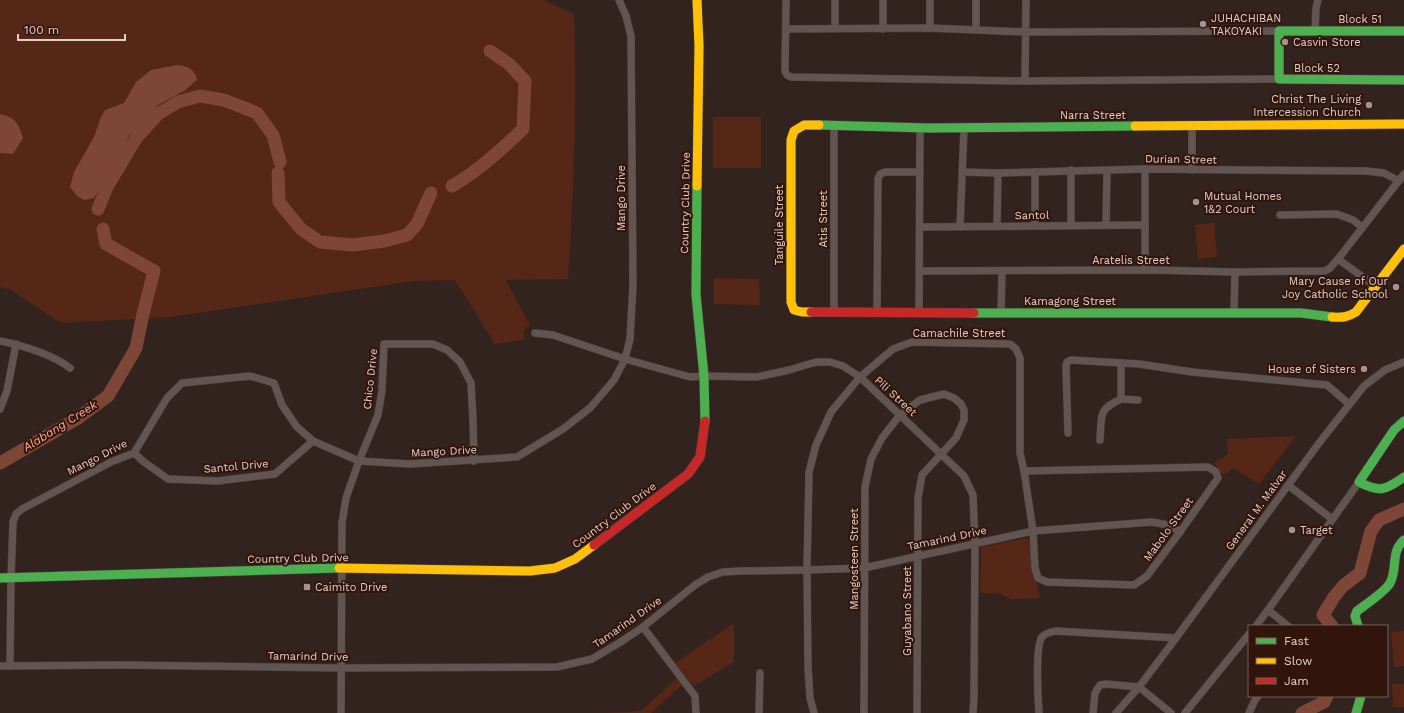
<svg xmlns="http://www.w3.org/2000/svg" width="1404" height="713" viewBox="0 0 1404 713" font-family="'Work Sans',sans-serif">
<style>
.green{fill:#562617}
.water{fill:#7d4636}
.lines{fill:none;stroke-linecap:round;stroke-linejoin:round}
.river{stroke:#7d4636;stroke-width:13}
.street-casing{stroke:#4e3f3c;stroke-width:8}
.fast-casing{stroke:#4e3f3c;stroke-width:10}
.slow-casing{stroke:#4e3f3c;stroke-width:10}
.jam-casing{stroke:#4e3f3c;stroke-width:10}
.street{stroke:#615451;stroke-width:7}
.fast{stroke:#4caf50;stroke-width:9}
.slow{stroke:#ffc107;stroke-width:9}
.jam{stroke:#c62828;stroke-width:9}
.poi-dot{fill:#a5928d;stroke:#31150d;stroke-width:1.5}
.labels{text-anchor:middle;stroke-width:4;stroke-linejoin:round;paint-order:stroke}
.poi-label{font-size:11px;fill:#e2cec9;stroke:#31150d;text-anchor:start}
.street-label{font-size:11px;fill:#e2cec9;stroke:#31150d}
.water-label{font-size:12px;font-style:italic;fill:#f9b09b;stroke:#31150d}
</style>
<rect width="100%" height="100%" fill="#33231e"/>
<!-- green -->
<g class="green">
<path d="M0 0H543L574 14C577 102 574 190 568 279L506 280 530 325C523 329 523 333 525 340L495 344 455 280 413 281 171 317 61 323 11 290 0 287Z"/>
<rect x="713" y="117" width="48" height="51"/>
<path d="M1214 223 1217 257 1198 259 1195 225Z"/>
<path d="M714 278 759 279 760 305 714 304Z"/>
<path d="M1296 436 1259 484 1233 468 1223 475 1214 463 1228 454 1227 439Z"/>
<path d="M1028 538 1040 598 1011 599 1001 594 980 593 981 547Z"/>
<path d="M734 623V662L694 686 675 663Z"/>
<path d="M1404 631V666L1394 667 1391 632Z"/>
<path d="M676 679 682 685 651 713H600L629 712 642 710Z"/>
<path d="M1392 684H1404V707H1393Z"/>
</g>
<!-- water -->
<g class="water">
<path d="M177 65C188 66 195 69 197 80L184 91 158 105 129 136 121 155 94 198 84 200 77 196 70 187 74 172 94 137 101 117 105 110 124 103 136 82 151 70Z"/>
<path d="M0 114C16 118 18 123 23 138L13 154 0 153Z"/>
</g>
<g class="lines">
<!-- river -->
<g class="river">
<path d="M278 173 279 202 301 229 320 242 353 245 384 241 407 235 417 224 431 193"/>
<path d="M452 186C478 171 501 150 523 129L525 81 509 64 490 51"/>
<path d="M98 209 107 187 137 137 158 114 178 102 200 96 224 100 257 113 273 135 280 162"/>
<path d="M0 463 78 418 108 396 136 348 143 314 154 271 106 244 103 229"/>
<path d="M1332 626 1323 615 1334 597 1343 586 1360 573 1371 531 1379 520 1404 509"/>
<path d="M1302 713 1324 702 1327 696"/>
</g>
<!-- street casing -->
<g class="street-casing">
<g id="street">
<path d="M786 0 785 71 787 75 791 77 1025 81 1279 79"/>
<path d="M883 0V29"/>
<path d="M930 0V28"/>
<path d="M835 28V0"/>
<path d="M786 29 930 28 1027 32 1279 31"/>
<path d="M976 30V0"/>
<path d="M1315 31 1316 8 1318 0"/>
<path d="M1025 81 1026 0"/>
<path d="M1192 126V170"/>
<path d="M1145 169V270"/>
<path d="M962 172 998 173 1145 169 1366 171 1384 173 1399 181"/>
<path d="M1035 172V226"/>
<path d="M1280 215 1337 214 1353 220 1362 227"/>
<path d="M1071 225V170"/>
<path d="M1106 225 1107 171"/>
<path d="M997 226 998 173"/>
<path d="M920 227 1145 225"/>
<path d="M960 227 964 128"/>
<path d="M1338 259 1375 286"/>
<path d="M919 271 1152 270 1235 272 1325 271 1330 268 1338 259 1404 174"/>
<path d="M834 313V125"/>
<path d="M877 313 878 179 880 174 885 172H920"/>
<path d="M919 313 920 128"/>
<path d="M1234 313 1235 272"/>
<path d="M1001 314 1002 271"/>
<path d="M535 333 553 335 625 359 690 377 704 376 757 377 789 370 816 362H830L843 366 860 377 893 349 912 342 1010 344 1016 349 1020 358V453L1024 471 1033 531 1035 568 1038 578 1047 582 1134 585 1147 576 1180 532 1218 478 1216 472 1208 467 1024 471"/>
<path d="M0 341C24 346 50 353 70 368"/>
<path d="M1121 363V399L1138 400"/>
<path d="M0 409 7 391 16 344"/>
<path d="M1068 433 1066 366 1067 362 1071 360 1139 364 1192 372 1327 385 1349 404"/>
<path d="M1100 440C1102 416 1097 410 1121 399"/>
<path d="M134 453 144 462 168 479 217 481 275 474 313 441"/>
<path d="M1288 485 1332 519"/>
<path d="M1268 610 1288 626"/>
<path d="M1256 626 1268 610 1359 482"/>
<path d="M643 627 695 696 696 713"/>
<path d="M0 666 120 665 340 668 557 667 592 659 619 643 643 627 695 585 708 577 723 572 740 571 807 570 864 568 1033 531 1152 522 1168 525 1180 532"/>
<path d="M10 666 11 578 13 522 16 514 22 509 111 462 134 453 167 398 182 383 250 376 274 383 282 405 297 427 313 441 359 461 410 464 517 457 563 429 590 408 614 380 625 359 630 339 633 285 631 36 626 16 619 0"/>
<path d="M341 713 342 523 346 498 359 461 378 415 382 390 384 344H433L447 350 460 362 471 383 473 420 474 461"/>
<path d="M759 713 760 673"/>
<path d="M814 713 810 698 808 667 807 570 809 472 816 445 831 412 860 377 964 476 973 495 975 543 974 696 973 713"/>
<path d="M864 713 865 487 871 459 882 438 900 415 920 400 944 394 954 398 961 404 964 410V420L956 438 922 475 918 498 917 713"/>
<path d="M1039 713C1038 699 1035 646 1042 637 1045 633 1051 632 1056 631L1176 638"/>
<path d="M1093 713 1095 693 1100 685 1106 684 1139 687 1171 713"/>
<path d="M1116 713 1139 687 1176 638 1319 443 1364 386 1385 370 1404 362"/>
<path d="M1185 713 1249 634"/>
<path d="M1249 713 1254 702 1258 696"/>
</g>
</g>
<!-- fast casing -->
<g class="fast-casing">
<g id="fast">
<path d="M1404 31H1279V79L1404 80"/>
<path d="M819 125 928 128 1135 126"/>
<path d="M697 186 696 295 704 376 705 421"/>
<path d="M974 313H1301L1332 317"/>
<path d="M1404 421 1394 430 1359 482C1380 493 1386 490 1404 477"/>
<path d="M0 578 339 568"/>
<path d="M1358 626 1355 616 1357 611C1365 605 1386 591 1390 583 1398 569 1390 552 1404 540"/>
<path d="M1356 713 1361 696"/>
</g>
</g>
<!-- slow casing -->
<g class="slow-casing">
<g id="slow">
<path d="M697 0 699 46 697 186"/>
<path d="M1135 126 1404 124"/>
<path d="M811 312H802L794 310 791 302V140L794 131 804 125H819"/>
<path d="M1332 317C1342 318 1348 317 1356 312L1404 249"/>
<path d="M339 568 530 571 555 568 575 559 594 545"/>
</g>
</g>
<!-- jam casing -->
<g class="jam-casing">
<g id="jam">
<path d="M811 312 974 313"/>
<path d="M594 545 688 474 700 457 705 421"/>
</g>
</g>
<!-- street -->
<use href="#street" class="street"/>
<!-- fast -->
<use href="#fast" class="fast"/>
<!-- slow -->
<use href="#slow" class="slow"/>
<!-- jam -->
<use href="#jam" class="jam"/>
</g>
<!-- markers -->
<g class="poi-dot">
<circle cx="1203" cy="24" r="4"/>
<circle cx="1285" cy="42" r="4"/>
<circle cx="1369" cy="105" r="4"/>
<circle cx="1196" cy="202" r="4"/>
<circle cx="1396" cy="287" r="4"/>
<circle cx="1364" cy="369" r="4"/>
<circle cx="1292" cy="530" r="4"/>
<rect x="303" y="583" width="8" height="8" rx="2"/>
</g>
<g class="labels">
<!-- poi labels -->
<g class="poi-label">
<text x="1211" y="22">JUHACHIBAN<tspan x="1211" dy="13">TAKOYAKI</tspan></text>
<text x="1293" y="46">Casvin Store</text>
<text x="1361" y="103" text-anchor="end">Christ The Living<tspan x="1361" dy="13">Intercession Church</tspan></text>
<text x="1204" y="200">Mutual Homes<tspan x="1204" dy="13">1&amp;2 Court</tspan></text>
<text x="1388" y="285" text-anchor="end">Mary Cause of Our<tspan x="1388" dy="13">Joy Catholic School</tspan></text>
<text x="1356" y="373" text-anchor="end">House of Sisters</text>
<text x="1300" y="534">Target</text>
<text x="315" y="591">Caimito Drive</text>
</g>
<!-- street labels -->
<g class="street-label">
<text x="1360" y="23">Block 51</text>
<text x="1317" y="72">Block 52</text>
<text x="1093" y="119">Narra Street</text>
<text transform="translate(1181 159) rotate(1)" y="4">Durian Street</text>
<text transform="translate(621 198) rotate(-90)" y="4">Mango Drive</text>
<text transform="translate(685 203) rotate(-89)" y="4">Country Club Drive</text>
<text transform="translate(1032 215) rotate(-1)" y="4">Santol</text>
<text transform="translate(823 219) rotate(-90)" y="4">Atis Street</text>
<text transform="translate(779 225) rotate(-90)" y="4">Tanguile Street</text>
<text x="1131" y="264">Aratelis Street</text>
<text x="1070" y="305">Kamagong Street</text>
<text x="959" y="337">Camachile Street</text>
<text transform="translate(370 379) rotate(-84)" y="4">Chico Drive</text>
<text transform="translate(896 396) rotate(43)" y="4">Pili Street</text>
<text transform="translate(444 451) rotate(-3)" y="4">Mango Drive</text>
<text transform="translate(97 457) rotate(-27)" y="4">Mango Drive</text>
<text transform="translate(236 466) rotate(-5)" y="4">Santol Drive</text>
<text transform="translate(1256 510) rotate(-54)" y="4">General M. Malvar</text>
<text transform="translate(614 515) rotate(-37)" y="4">Country Club Drive</text>
<text transform="translate(1168 529) rotate(-54)" y="4">Mabolo Street</text>
<text transform="translate(947 538) rotate(-12)" y="4">Tamarind Drive</text>
<text transform="translate(298 558) rotate(-1)" y="4">Country Club Drive</text>
<text transform="translate(854 559) rotate(-90)" y="4">Mangosteen Street</text>
<text transform="translate(907 611) rotate(-90)" y="4">Guyabano Street</text>
<text transform="translate(627 622) rotate(-35)" y="4">Tamarind Drive</text>
<text transform="translate(308 656) rotate(1)" y="4">Tamarind Drive</text>
</g>
<!-- water labels -->
<g class="water-label">
<text transform="translate(60 426) rotate(-32)" y="4">Alabang Creek</text>
</g>
</g>
<!-- legend -->
<rect x="1248" y="625" width="140" height="72" fill="#31150d" stroke="#785f58"/>
<rect x="1256" y="638" width="20" height="6" fill="#4caf50" stroke="#785f58"/>
<text x="1284" y="645" font-size="12" fill="#e2cec9">Fast</text>
<rect x="1256" y="658" width="20" height="6" fill="#ffc107" stroke="#785f58"/>
<text x="1284" y="665" font-size="12" fill="#e2cec9">Slow</text>
<rect x="1256" y="678" width="20" height="6" fill="#c62828" stroke="#785f58"/>
<text x="1284" y="685" font-size="12" fill="#e2cec9">Jam</text>
<!-- scale -->
<path d="M18 34v6h107v-6" fill="none" stroke="#e2cec9" stroke-width="2"/>
<text x="24" y="34" font-size="12" fill="#e2cec9" stroke="#31150d" stroke-width="3" paint-order="stroke">100 m</text>
</svg>
